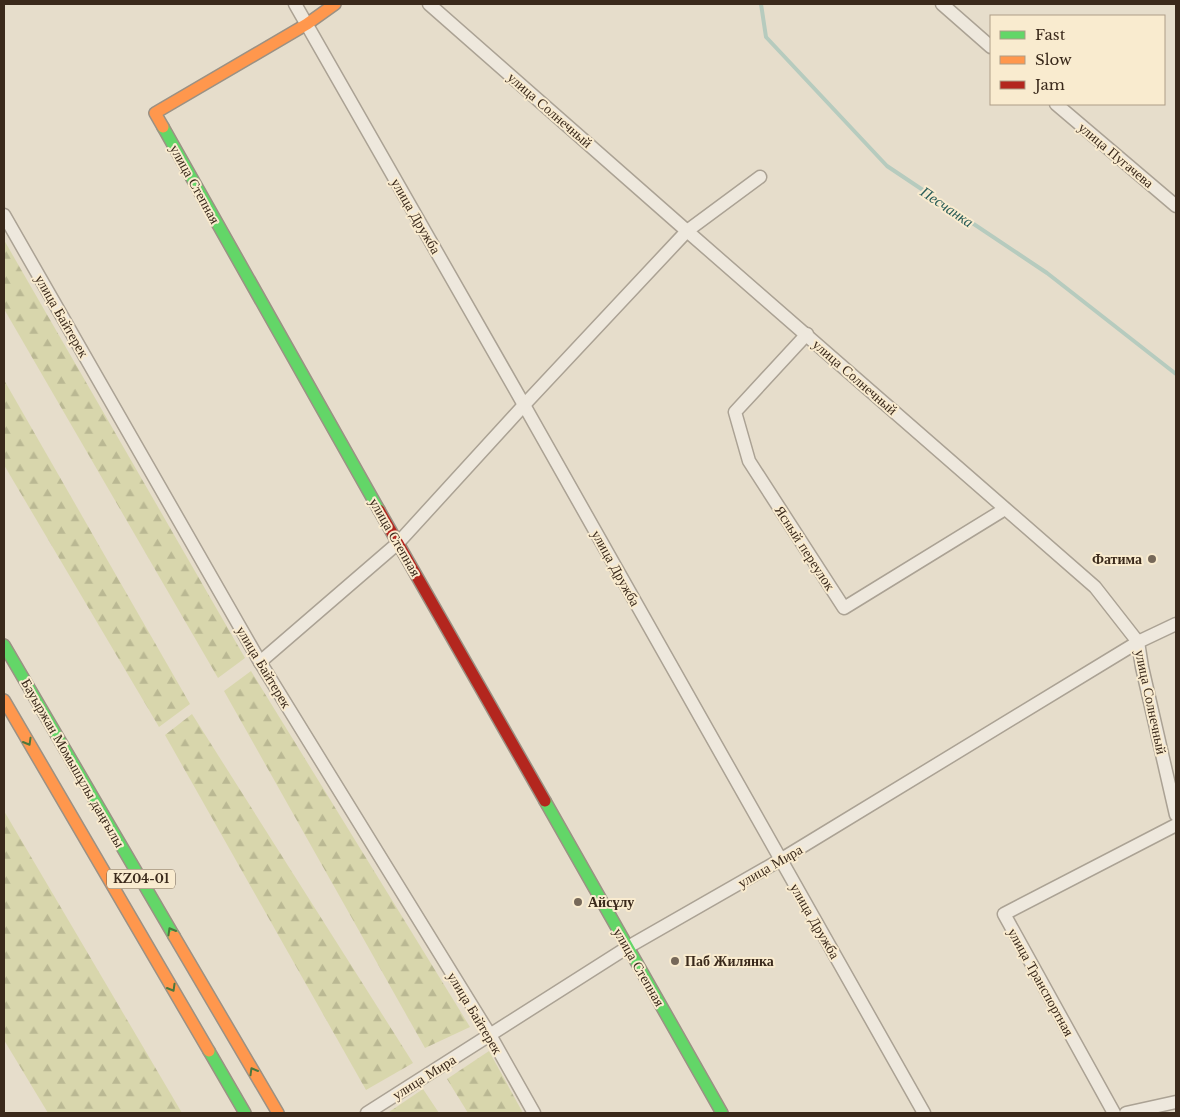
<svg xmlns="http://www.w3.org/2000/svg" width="1180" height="1117" viewBox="0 0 1180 1117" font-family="'Libre Baskerville',serif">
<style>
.forest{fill:url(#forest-firs)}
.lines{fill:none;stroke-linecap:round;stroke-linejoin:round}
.stream{stroke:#b6cbbe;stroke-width:4}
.street-casing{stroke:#aba294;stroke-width:15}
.fast-casing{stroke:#9b9184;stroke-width:14}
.slow-casing{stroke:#9b9184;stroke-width:14}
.jam-casing{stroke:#9b9184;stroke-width:14}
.street{stroke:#eee8dd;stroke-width:12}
.fast{stroke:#63d668;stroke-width:11}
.slow{stroke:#ff974d;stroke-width:11}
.jam{stroke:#b3261e;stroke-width:11}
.oneway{stroke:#4c773e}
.poi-dot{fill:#766859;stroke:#f9ebcf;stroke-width:2}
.labels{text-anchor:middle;stroke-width:4;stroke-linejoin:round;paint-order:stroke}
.shield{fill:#f9ebcf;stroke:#736351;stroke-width:1}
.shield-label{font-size:12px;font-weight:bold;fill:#3a291b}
.street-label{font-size:14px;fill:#3a291b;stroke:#f9ebcf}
.poi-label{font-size:14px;font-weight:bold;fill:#3a291b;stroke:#f9ebcf;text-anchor:start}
.water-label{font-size:15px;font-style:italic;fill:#295c57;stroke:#f9ebcf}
</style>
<defs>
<pattern id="forest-firs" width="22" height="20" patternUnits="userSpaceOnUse" patternTransform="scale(1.25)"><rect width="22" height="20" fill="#d8d6ac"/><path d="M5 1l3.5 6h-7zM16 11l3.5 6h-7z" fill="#bab893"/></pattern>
</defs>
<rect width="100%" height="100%" fill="#e6ddcb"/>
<!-- forest -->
<g class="forest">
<path d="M4 240 245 658 218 678 4 309Z"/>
<path d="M4 380 190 704 159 727 4 465Z"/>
<path d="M251 671 470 1027 425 1048 224 691Z"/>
<path d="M192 714 413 1063 366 1090 165 735Z"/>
<path d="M4 811 182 1113H48L4 1040Z"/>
<path d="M489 1051 523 1113H468L447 1079Z"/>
<path d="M423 1089 439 1113H390L389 1112Z"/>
</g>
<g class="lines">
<!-- stream -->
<path class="stream" d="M761 4 766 37 887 166 1047 273 1176 374"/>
<!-- street casing -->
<g class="street-casing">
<g id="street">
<path d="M295 4 524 405 924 1113"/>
<path d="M429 4 687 231 1095 587 1138 642 1142 667 1176 815"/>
<path d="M942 4 991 47"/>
<path d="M1056 104 1176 206"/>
<path d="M4 215 260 662 490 1035 534 1113"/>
<path d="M807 334 735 412 749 461 844 608 1005 509"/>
<path d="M260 662 398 543 524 405 687 231 760 177"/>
<path d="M367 1113 628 947 780 860 1138 642 1176 624"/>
<path d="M1114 1113 1004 914 1176 825"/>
<path d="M1126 1113 1176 1102"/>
</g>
</g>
<!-- fast casing -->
<g class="fast-casing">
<g id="fast">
<path d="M163 127 379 510"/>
<path d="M4 645 174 936"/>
<path d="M545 801 722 1113"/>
<path d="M209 1051 245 1113"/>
</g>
</g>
<!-- slow casing -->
<g class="slow-casing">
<g id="slow">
<path d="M163 127 155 113 307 24 335 4"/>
<path d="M4 700 209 1051"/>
<path d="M174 936 278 1113"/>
</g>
</g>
<!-- jam casing -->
<g class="jam-casing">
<path id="jam" d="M379 510 545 801"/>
</g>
<!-- street -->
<use href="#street" class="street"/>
<!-- fast -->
<use href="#fast" class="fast"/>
<!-- slow -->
<use href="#slow" class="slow"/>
<!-- jam -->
<use href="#jam" class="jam"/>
</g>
<!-- one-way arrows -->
<defs><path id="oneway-chevron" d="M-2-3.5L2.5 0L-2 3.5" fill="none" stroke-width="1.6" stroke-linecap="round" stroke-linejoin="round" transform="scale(1.25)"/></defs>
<g class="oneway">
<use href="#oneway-chevron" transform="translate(28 742) rotate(60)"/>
<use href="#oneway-chevron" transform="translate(171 931) rotate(-120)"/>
<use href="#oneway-chevron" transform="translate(172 988) rotate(60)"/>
<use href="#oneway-chevron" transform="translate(253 1071) rotate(-120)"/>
</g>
<!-- markers -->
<g class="poi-dot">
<circle cx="1152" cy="559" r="5"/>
<circle cx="578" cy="902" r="5"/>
<circle cx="675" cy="961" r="5"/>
</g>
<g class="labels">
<!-- shield labels -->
<rect class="shield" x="107" y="869.5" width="68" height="19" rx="4"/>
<g class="shield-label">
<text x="141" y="883">KZ04-01</text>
</g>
<!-- street labels -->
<g class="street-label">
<text transform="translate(550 110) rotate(41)" y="5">улица Солнечный</text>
<text transform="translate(1116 155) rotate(40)" y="5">улица Пугачева</text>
<text transform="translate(195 184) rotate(61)" y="5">улица Степная</text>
<text transform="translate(416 216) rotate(60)" y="5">улица Дружба</text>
<text transform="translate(62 316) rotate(60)" y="5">улица Байтерек</text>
<text transform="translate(855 377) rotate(41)" y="5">улица Солнечный</text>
<text transform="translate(395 537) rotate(60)" y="5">улица Степная</text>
<text transform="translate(805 548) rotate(57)" y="5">Ясный переулок</text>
<text transform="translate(616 568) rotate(61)" y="5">улица Дружба</text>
<text transform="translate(264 667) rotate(59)" y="5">улица Байтерек</text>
<text transform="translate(1151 702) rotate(78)" y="5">улица Солнечный</text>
<text transform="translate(73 763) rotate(60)" y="5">Бауыржан Момышұлы даңғылы</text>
<text transform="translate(770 866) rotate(-30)" y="5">улица Мира</text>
<text transform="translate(815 921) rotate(60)" y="5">улица Дружба</text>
<text transform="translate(639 967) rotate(60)" y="5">улица Степная</text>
<text transform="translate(1041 982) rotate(61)" y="5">улица Транспортная</text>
<text transform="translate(475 1013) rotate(59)" y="5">улица Байтерек</text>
<text transform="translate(424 1077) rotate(-32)" y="5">улица Мира</text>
</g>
<!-- poi labels -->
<g class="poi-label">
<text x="1142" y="564" text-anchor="end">Фатима</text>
<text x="588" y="907">Айсұлу</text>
<text x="685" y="966">Паб Жилянка</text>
</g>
<!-- water labels -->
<g class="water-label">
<text transform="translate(947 207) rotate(34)" y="5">Песчанка</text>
</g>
</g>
<!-- border -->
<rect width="1180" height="1117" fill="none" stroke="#3a291b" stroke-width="10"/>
<!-- legend -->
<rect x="990" y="15" width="175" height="90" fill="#f9ebcf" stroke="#ad9d87"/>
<rect x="1000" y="31" width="25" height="8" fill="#63d668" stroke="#ad9d87"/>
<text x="1035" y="40" font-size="15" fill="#3a291b">Fast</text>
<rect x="1000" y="56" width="25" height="8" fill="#ff974d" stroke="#ad9d87"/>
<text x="1035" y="65" font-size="15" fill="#3a291b">Slow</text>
<rect x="1000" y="81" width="25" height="8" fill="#b3261e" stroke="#ad9d87"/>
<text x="1035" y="90" font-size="15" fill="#3a291b">Jam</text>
</svg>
